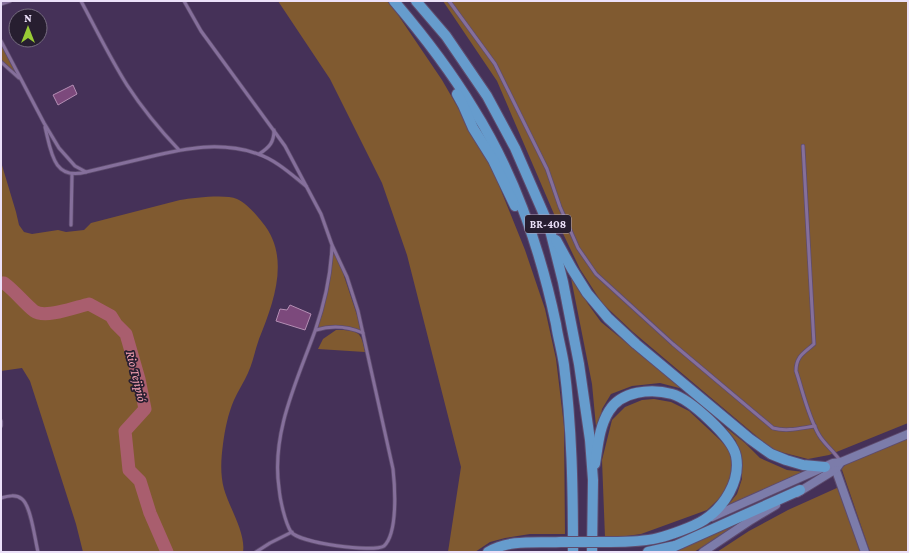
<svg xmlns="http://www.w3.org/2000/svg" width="909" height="553" viewBox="0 0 909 553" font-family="'Crimson Pro',serif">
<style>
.green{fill:#805a30}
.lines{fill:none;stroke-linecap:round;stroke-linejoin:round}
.river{stroke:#a95e6e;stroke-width:13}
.building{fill:#7c497c;stroke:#b48eb4}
.lane-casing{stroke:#5e4c6e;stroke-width:4.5}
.secondary-casing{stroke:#5e4c6e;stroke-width:10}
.highway-casing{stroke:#5e4c6e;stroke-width:12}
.lane{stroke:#856f9b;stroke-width:3}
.secondary{stroke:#7c7caa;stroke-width:8}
.highway{stroke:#669ccd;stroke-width:10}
.highway-bridge-casing{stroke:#5e4c6e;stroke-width:12;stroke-linecap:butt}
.highway-bridge{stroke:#669ccd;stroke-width:10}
.labels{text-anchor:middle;stroke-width:3.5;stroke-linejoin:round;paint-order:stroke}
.shield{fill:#271e30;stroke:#b1a6bd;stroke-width:1}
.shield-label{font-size:11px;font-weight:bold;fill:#ece1f9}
.water-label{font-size:13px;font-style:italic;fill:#faa4b5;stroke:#271e30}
</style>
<rect width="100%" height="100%" fill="#453158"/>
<!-- green -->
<g class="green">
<path d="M278 1H387L396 12 442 80 490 163 525 250 545 309 556 359 564 426 565 534H530L505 538 490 542 475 552H448L461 467 407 255 382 183 330 79Z"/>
<path d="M443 1H908V423L829 455 808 459 773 450 633 332 602 303 580 269 557 221 497 81Z"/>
<path d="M1 42 19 76 1 61Z"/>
<path d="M1 162 16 212 19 225 24 232 32 234 58 230 66 232 84 230 91 223 180 200C194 198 225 194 237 199 246 203 256 214 262 222 291 256 274 302 259 339 255 350 253 362 248 373 244 382 238 391 234 400 228 414 225 429 223 444 221 459 220 474 224 489 229 507 246 533 243 552H83L76 524 30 381 22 368 1 371Z"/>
<path d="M332 245 340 257 344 276 363 333 335 326 316 330 326 295Z"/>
<path d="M570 273 588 304 601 322 683 389 660 383 632 386 611 394 602 409 597 437 592 384Z"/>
<path d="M336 330C358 330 361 331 365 352L318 349 323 339Z"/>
<path d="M654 399 671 402 689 411 720 440 730 451 734 474 726 492 707 510 641 534 619 537H605L602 460 612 420 625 407 642 400Z"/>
<path d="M725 427 745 443 760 458 787 470 804 472 728 505 737 494 742 479 741 464 736 441Z"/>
<path d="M908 435V552H870L840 464Z"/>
<path d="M839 487 863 552H717L749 531 788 510Z"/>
<path d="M742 522 694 552H669L682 548Z"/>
</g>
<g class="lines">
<!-- river -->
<path class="river" d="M1 283H4C15 291 24 303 34 311 45 319 76 307 89 304L111 316 116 324 126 334 139 379 145 409 125 431 129 470 140 481 150 513 167 552"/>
</g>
<!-- building -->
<g class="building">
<path d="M73 85 77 94 58 105 53 95Z"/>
<path d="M290 305 311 314 305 330 276 321 280 309 287 310Z"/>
</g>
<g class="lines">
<!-- lane casing -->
<g class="lane-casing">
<g id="lane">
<path d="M81 1C96 29 110 58 127 85 142 108 160 130 179 150"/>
<path d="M184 1 201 31 285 146 321 214 332 245 347 277 358 311 393 469C395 487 398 533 384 546 373 553 300 543 291 532 285 522 280 500 279 488 271 433 297 381 315 331 325 302 331 275 332 245"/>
<path d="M449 1 495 64 547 169 560 207 578 248 596 274 673 344 773 428C787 432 801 428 815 426"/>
<path d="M1 4 10 1"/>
<path d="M1 41 44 123 59 148 75 166 86 172C107 167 128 162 149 157 186 148 221 141 258 154 276 160 292 175 306 186"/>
<path d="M1 62 19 78"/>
<path d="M45 127C51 151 53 181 86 172"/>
<path d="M803 146 814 344C804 353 796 356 796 371 803 392 808 416 819 435 825 445 835 452 841 462"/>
<path d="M259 154C270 147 274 142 274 130"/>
<path d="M71 225 72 174"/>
<path d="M316 330C332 325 347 326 363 333"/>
<path d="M1 421V426"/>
<path d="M1 498C8 496 16 494 22 499 31 506 35 540 38 552"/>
<path d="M256 552 270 543 292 532"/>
</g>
</g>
<!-- secondary casing -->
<g class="secondary-casing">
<g id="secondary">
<path d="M834 465 865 552"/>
<path d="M797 493 836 469 841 462"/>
<path d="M712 517 833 463 841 462 908 434"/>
<path d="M703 552 751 520 776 505"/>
</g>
</g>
<!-- highway casing -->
<g class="highway-casing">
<g id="highway">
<path d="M394 1C423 35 450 70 473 108 514 173 540 248 556 324 558 338 562 351 564 365 572 428 573 489 573 552"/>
<path d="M416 1 446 36 487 96 515 148 549 226 563 282 579 364 590 440 593 480 592 552"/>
<path d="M457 94 463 105 473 128 493 160 515 206"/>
<path d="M556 240 572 269 587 293 608 318 636 344 750 439 771 454 786 460 803 465 825 467"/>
<path d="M595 464C598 446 599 427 609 411 621 391 651 388 672 394 690 399 732 437 736 456 741 481 724 507 704 520 693 527 670 535 658 538 642 542 626 542 610 542"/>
<path d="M488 552C509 539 537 543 561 542"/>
<path d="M648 552 675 546 800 490"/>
</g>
</g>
<!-- lane -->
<use href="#lane" class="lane"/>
<!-- secondary -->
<use href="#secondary" class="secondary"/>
<!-- highway -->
<use href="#highway" class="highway"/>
<!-- highway-bridge casing -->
<g class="highway-bridge-casing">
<path id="highway-bridge" d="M561 542H610"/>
</g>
<!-- highway-bridge -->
<use href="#highway-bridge" class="highway-bridge"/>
</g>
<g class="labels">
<!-- shield labels -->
<rect class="shield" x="525" y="215" width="46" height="18" rx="3"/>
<g class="shield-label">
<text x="548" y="228">BR-408</text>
</g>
<!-- water labels -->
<g class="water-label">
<text transform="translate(137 376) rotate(76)" y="5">Rio Tejipió</text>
</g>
</g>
<!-- border -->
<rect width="909" height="553" fill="none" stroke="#ece1f9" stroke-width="4"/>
<!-- north arrow -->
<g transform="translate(28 28)"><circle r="19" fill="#271e30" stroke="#766c80"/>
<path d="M0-3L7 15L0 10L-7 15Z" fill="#99cb36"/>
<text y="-6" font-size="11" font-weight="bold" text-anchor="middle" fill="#ece1f9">N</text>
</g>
</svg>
